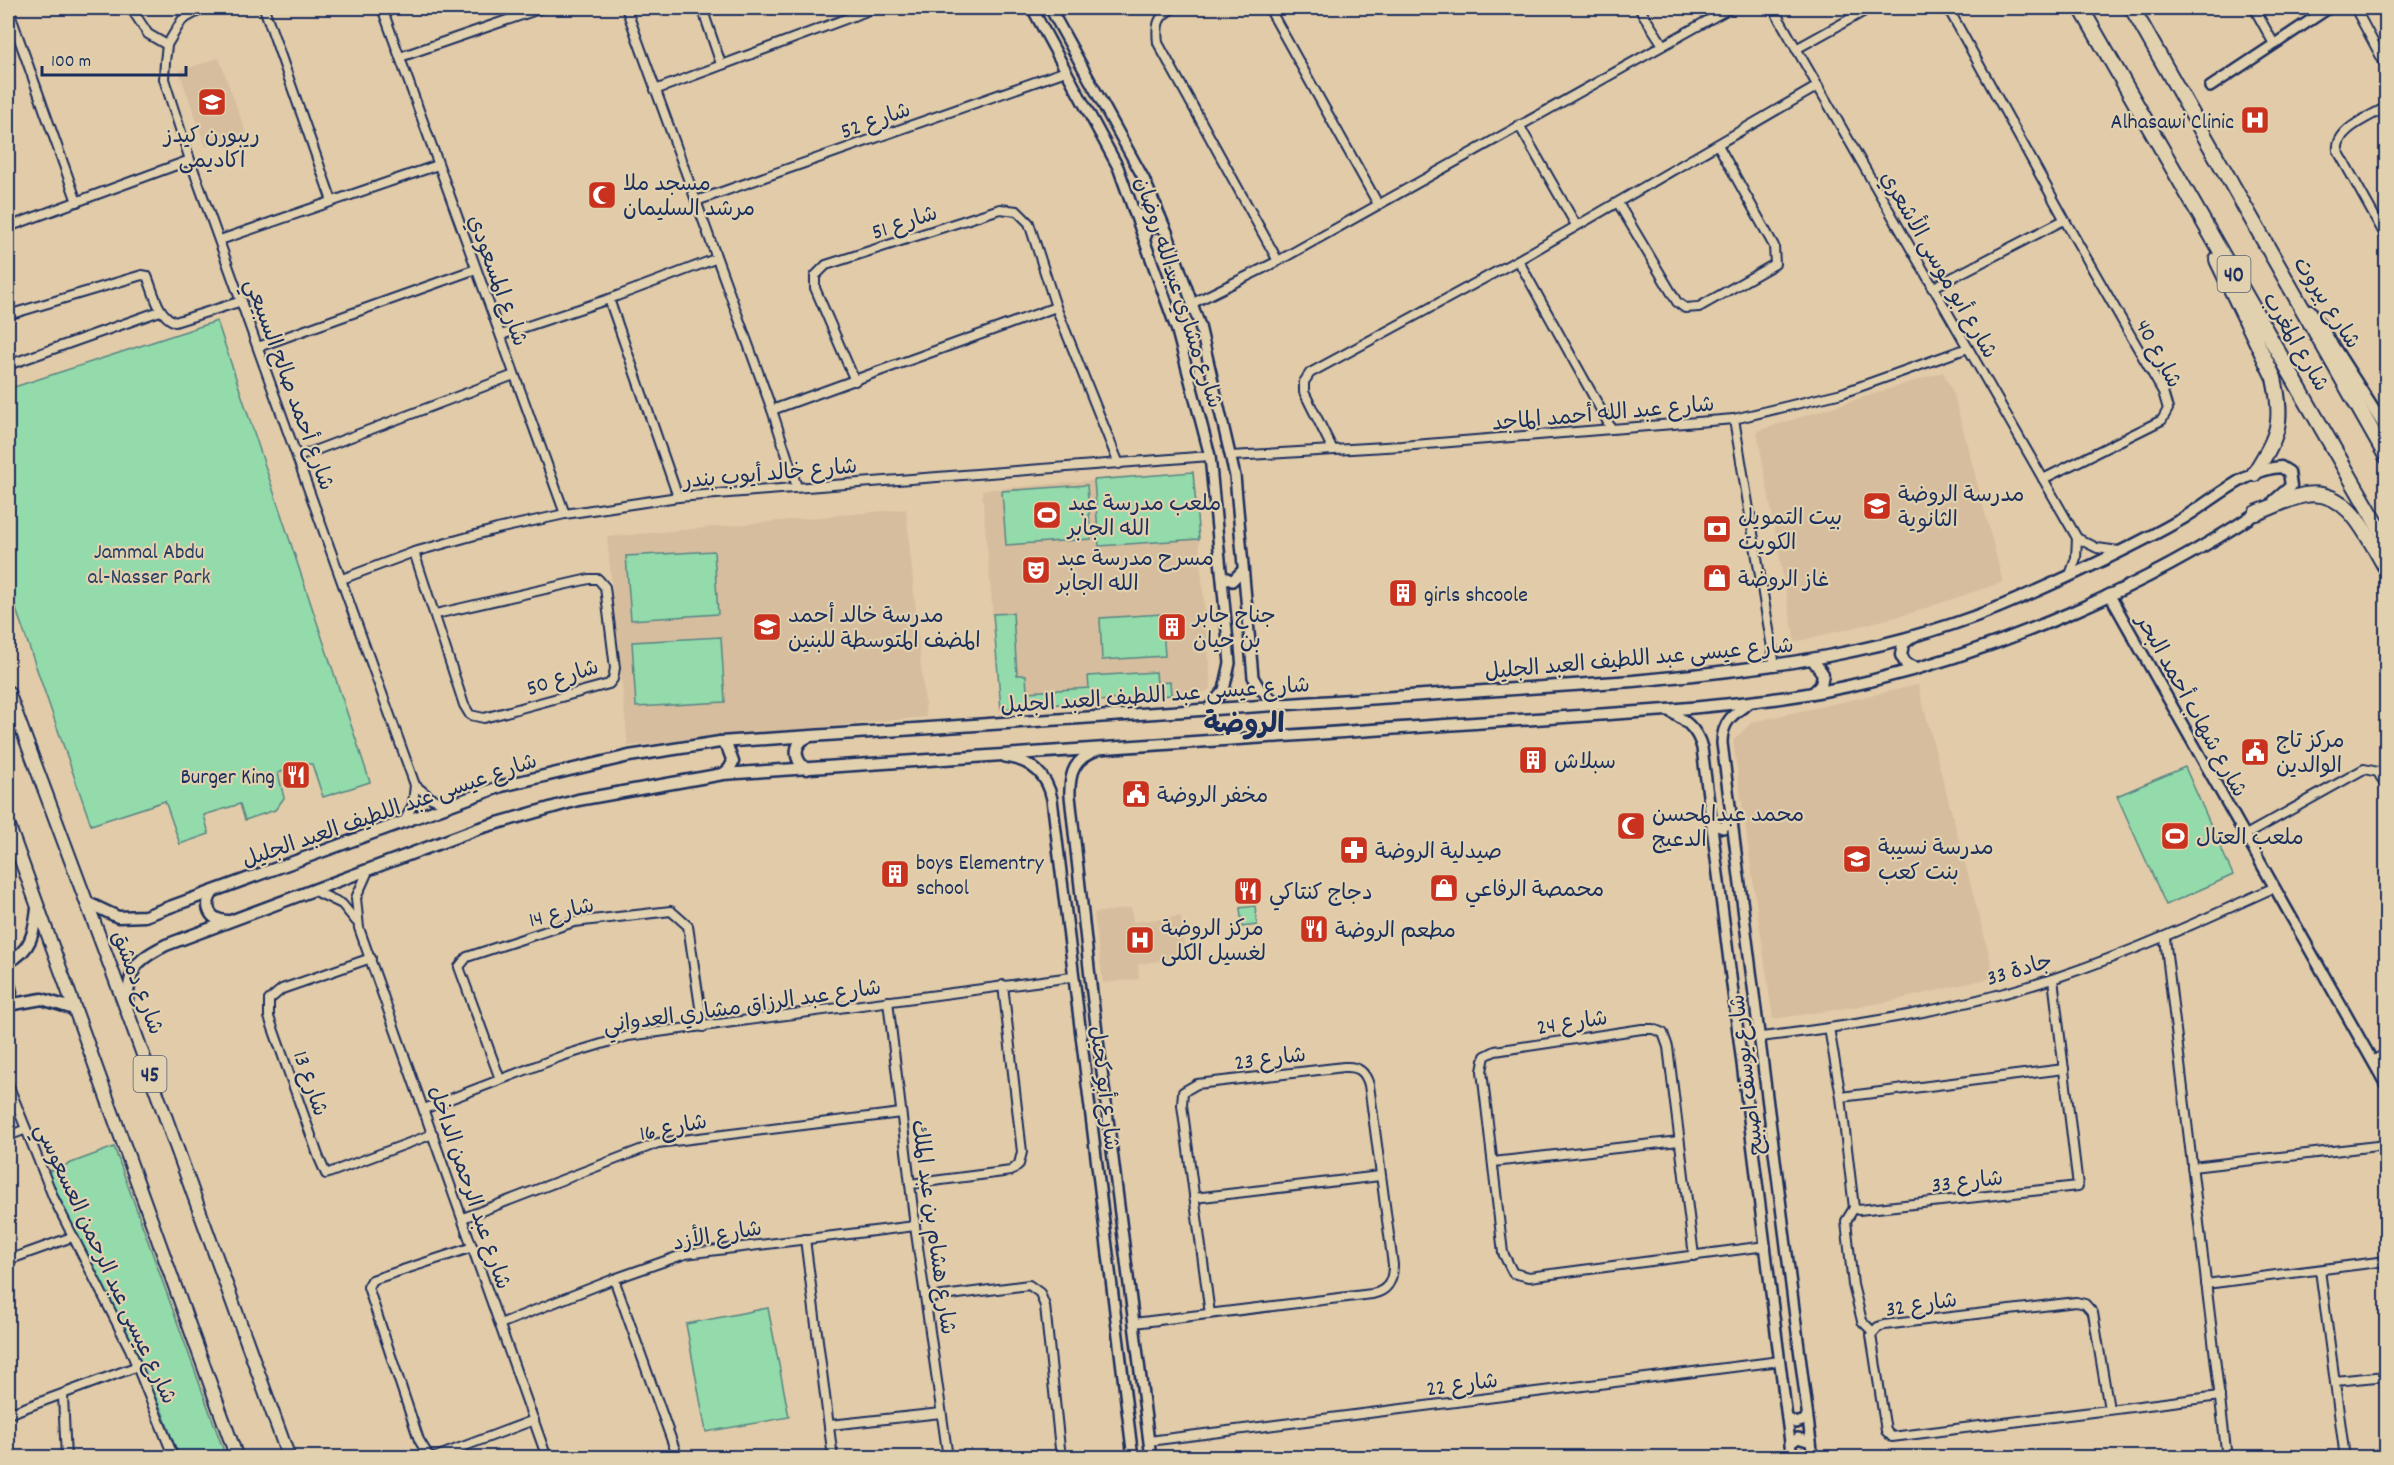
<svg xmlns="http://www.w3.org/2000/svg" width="2394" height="1465" viewBox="0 0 2394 1465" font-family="Dekko,'Playpen Sans Arabic',sans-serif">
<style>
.built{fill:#d6bd9e}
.green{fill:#93dbaa;stroke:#578584;stroke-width:1.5}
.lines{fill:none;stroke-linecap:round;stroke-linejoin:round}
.minor-casing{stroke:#1b2f5e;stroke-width:12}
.tertiary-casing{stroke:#1b2f5e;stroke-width:14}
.secondary-casing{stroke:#1b2f5e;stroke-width:15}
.primary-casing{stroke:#1b2f5e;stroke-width:16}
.motorway-casing{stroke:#1b2f5e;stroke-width:18}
.minor{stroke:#e2d1ae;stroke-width:8}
.tertiary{stroke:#e2d1ae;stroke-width:9}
.secondary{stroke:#e2d1ae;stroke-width:10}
.primary{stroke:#e2d1ae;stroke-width:12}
.motorway{stroke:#e2d1ae;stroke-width:14}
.labels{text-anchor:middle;stroke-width:4.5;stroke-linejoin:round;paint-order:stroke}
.shield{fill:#e2d1ae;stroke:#576076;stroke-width:1.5}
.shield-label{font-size:21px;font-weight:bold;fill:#1b2f5e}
.street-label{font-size:22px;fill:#1b2f5e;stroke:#e2d1ae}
.poi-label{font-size:22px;fill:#1b2f5e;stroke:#e2d1ae;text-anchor:start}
.park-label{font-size:22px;fill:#274066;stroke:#e2d1ae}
.district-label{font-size:28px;font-weight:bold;fill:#1b2f5e;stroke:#e2d1ae}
</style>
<rect width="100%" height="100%" fill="#e2cba8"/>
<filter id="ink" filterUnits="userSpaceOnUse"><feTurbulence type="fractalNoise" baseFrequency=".0167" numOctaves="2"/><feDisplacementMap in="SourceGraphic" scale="12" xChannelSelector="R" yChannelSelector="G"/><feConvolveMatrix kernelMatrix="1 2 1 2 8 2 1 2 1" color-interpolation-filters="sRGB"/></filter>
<g filter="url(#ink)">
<!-- built -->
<g class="built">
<path d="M219 58 246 133 206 147 179 71Z"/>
<path d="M1943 372 1954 395 2003 582 1908 614 1795 642 1757 431Z"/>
<path d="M1193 472 1211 687 1206 692 1001 709 982 490Z"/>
<path d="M906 509 926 717 628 746 607 537Z"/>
<path d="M1918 685 1995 977 1887 1002 1773 1019 1733 741 1752 722Z"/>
<path d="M1131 908 1133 922 1181 916 1185 957 1138 964 1139 979 1103 983 1094 913Z"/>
</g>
<!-- green -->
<g class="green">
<path d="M217 321 370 782 323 797 312 764H302L278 773 284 798 275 810 245 820 240 804 204 815 209 834 180 844 165 801 91 825 8 586V389Z"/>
<path d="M1193 472 1199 539 1099 546 1094 480Z"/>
<path d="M1087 485 1091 539 1006 545 1002 491Z"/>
<path d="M714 551 718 614 631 620 626 556Z"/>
<path d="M1013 613 1017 675H1026L1027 692 1089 688 1088 676 1156 672 1157 683 1170 682 1171 695 1001 709 993 614Z"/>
<path d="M1162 614 1165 656 1102 660 1100 618Z"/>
<path d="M721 637 725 702 636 707 632 642Z"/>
<path d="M2185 767 2233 875 2166 905 2117 796Z"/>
<path d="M1255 906 1257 925 1242 927 1240 908Z"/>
<path d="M114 1147 226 1457H179L162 1411 47 1172Z"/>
<path d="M768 1308 789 1417 706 1432 686 1324Z"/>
</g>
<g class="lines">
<!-- minor casing -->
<g class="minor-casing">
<g id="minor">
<path d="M8 8 77 202"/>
<path d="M131 8 148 34 167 45"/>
<path d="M204 8 182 20 167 45 165 62 164 79 190 160 415 785 413 804 404 822"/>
<path d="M264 8 332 201"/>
<path d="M382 8 565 514"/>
<path d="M626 8 772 410 797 487"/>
<path d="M702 8 721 64"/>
<path d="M1174 8C1157 16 1156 25 1158 43L1278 261"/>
<path d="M1269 8 1378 204"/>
<path d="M1639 8 1663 45"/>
<path d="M1773 8 2077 538 2076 558 2070 575"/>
<path d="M1948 8 2072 233 2163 392 2168 409 2162 420 2043 479"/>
<path d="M2254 8 2274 44"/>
<path d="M2355 8 2386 66"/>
<path d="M1796 49 1870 8"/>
<path d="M400 57 542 8"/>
<path d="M655 90 875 8"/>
<path d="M2386 107C2370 117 2335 129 2338 151L2386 237"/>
<path d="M1519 125 1576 225"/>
<path d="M696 201 1066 71"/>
<path d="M1618 203 1677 302 1685 308 1699 307 1775 264 1774 246 1718 145"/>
<path d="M8 227 190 160"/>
<path d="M220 240 438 165"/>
<path d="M1518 260 1611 428"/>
<path d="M1932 288 2064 220"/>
<path d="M609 299 678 497"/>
<path d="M1193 303 1278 261 1730 8"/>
<path d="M8 315 142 275 147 276C154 292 157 315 175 322L242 301"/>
<path d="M501 335 609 299 715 259"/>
<path d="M258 347 476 269"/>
<path d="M8 365 160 311"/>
<path d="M855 381 815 288V276L826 265 1000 209 1017 211 1029 223 1056 307 1119 464"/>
<path d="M772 410 1056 307"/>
<path d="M1734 419 1775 666"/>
<path d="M1332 448 1304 392V382L1310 373 1518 260 1818 86"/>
<path d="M1231 456 1402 446 1734 419 1842 393 1968 348"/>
<path d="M298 457 514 375"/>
<path d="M2077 538 2097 548 2119 551"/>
<path d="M414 552 464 705 470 715 484 718 609 684 613 679 615 668 605 587 598 579H589L436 614"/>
<path d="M342 579 414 552 497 529 565 514 678 497 1210 456"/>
<path d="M415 785 431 798 450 805"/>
<path d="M2244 836 2364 769 2378 772 2386 787"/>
<path d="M368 871 356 898 359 928 547 1458"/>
<path d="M315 891 342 904 356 921"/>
<path d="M2165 938 2227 1458"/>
<path d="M371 958 282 989 269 1000V1017L319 1158 326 1174 433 1134"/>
<path d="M888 1001 915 1226 948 1458"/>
<path d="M1829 1028 1841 1097 1854 1208"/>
<path d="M1761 1037C1859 1025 1961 1009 2055 978 2130 953 2201 921 2273 888"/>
<path d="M2373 1061 2386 1053"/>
<path d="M500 1079 459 967 467 957 574 922 671 911 688 926 703 1027"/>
<path d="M8 1084 54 1199 130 1349 174 1458"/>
<path d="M1841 1097 2064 1069"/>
<path d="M424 1109 562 1056 628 1036 1072 977"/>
<path d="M8 1136 24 1130"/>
<path d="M1493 1162 1679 1141"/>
<path d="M2192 1167 2386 1145"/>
<path d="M910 1184 1011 1171 1019 1164 1022 1152 1003 985"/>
<path d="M1194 1198 1380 1176"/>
<path d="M1854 1208 1859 1210 2078 1186 2053 979"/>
<path d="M1854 1208 1846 1221 1853 1285 1862 1321 1873 1332"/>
<path d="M463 1218 658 1143 901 1113"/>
<path d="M805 1239 833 1458"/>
<path d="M1694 1256 1668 1047 1663 1033 1653 1029H1642L1495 1051 1485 1056 1482 1071 1503 1253 1513 1273 1529 1277 1766 1246"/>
<path d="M8 1260 72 1237"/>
<path d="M2320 1270 2345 1458"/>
<path d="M614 1279 678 1458"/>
<path d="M2206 1284 2386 1261"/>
<path d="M927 1298 1029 1285 1040 1293 1045 1306 1061 1458"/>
<path d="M1134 1323 1372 1294C1388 1291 1393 1281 1393 1265L1369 1085C1365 1071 1358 1066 1344 1067L1197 1084 1183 1092 1182 1105 1210 1314"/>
<path d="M500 1324 614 1279 685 1254 915 1226"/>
<path d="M2335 1381 2386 1376"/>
<path d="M63 1396 66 1458"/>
<path d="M2109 1409 2093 1313 2085 1304 2076 1302 1884 1325 1878 1327 1871 1335 1886 1431 1892 1437 2220 1396"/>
<path d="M8 1414 138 1366"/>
<path d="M830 1425 941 1413"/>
<path d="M1149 1441 1780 1361"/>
<path d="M430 1458 419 1440 368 1287 372 1280 473 1247"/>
<path d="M433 1458 534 1420"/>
</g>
</g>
<!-- tertiary casing -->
<g class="tertiary-casing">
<g id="tertiary">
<path d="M1032 8 1118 167 1177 331 1210 456 1230 663 1224 690 1207 710"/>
<path d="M1050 8 1144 179 1167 232 1200 326 1235 476 1253 677 1260 689 1278 704"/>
<path d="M2210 87 2329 8"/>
<path d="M1134 212C1143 218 1151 215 1156 205"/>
<path d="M1145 239 1148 229 1158 226 1167 232"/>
<path d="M1222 575 1232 581 1242 571"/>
<path d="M2109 594 2386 1085"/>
<path d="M1751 702C1734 713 1722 721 1722 743L1813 1458"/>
<path d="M1667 710C1685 720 1697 728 1702 748L1792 1458"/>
<path d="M1098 750C1075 758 1069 772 1070 796L1090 977 1151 1458"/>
<path d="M1005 757C1030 760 1047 774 1052 799L1133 1458"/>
<path d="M1712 824 1723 828 1731 819"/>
<path d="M1787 1418 1796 1423 1805 1420 1807 1415"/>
<path d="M1790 1444 1798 1438 1811 1442"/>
</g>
</g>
<!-- secondary casing -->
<g class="secondary-casing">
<g id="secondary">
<path d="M2310 310 2386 429"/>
<path d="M1912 637 1903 644 1901 655 1906 664 1916 668"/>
<path d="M1813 693 1821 685 1823 674 1813 660"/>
<path d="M720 742 727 746 733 762 729 769 723 774"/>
<path d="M807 769C794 761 792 744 808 737"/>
<path d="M213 892C203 906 209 920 227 921"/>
<path d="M86 902 118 917 145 916 502 786 629 756 720 742 1633 681C1764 669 1896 653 2018 599 2073 575 2129 549 2182 519 2212 501 2246 469 2281 467L2289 472 2291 486 2274 501"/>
<path d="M8 962C31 951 34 933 37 909"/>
<path d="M8 980 11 992 8 1001"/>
<path d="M8 1005 42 999 74 1009"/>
<path d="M126 1008C131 970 130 963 166 945L480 828 578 800 723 774 1667 710C1735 704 1803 698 1870 681 2004 648 2146 587 2261 510"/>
</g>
</g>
<!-- primary casing -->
<g class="primary-casing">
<g id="primary">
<path d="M8 692 126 1008 289 1458"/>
<path d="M8 824 237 1458"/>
</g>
</g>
<!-- motorway casing -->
<g class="motorway-casing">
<g id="motorway">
<path d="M2081 8 2386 540"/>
<path d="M2132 8 2386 456"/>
<path d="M2217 260 2274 378C2284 424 2278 435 2254 474"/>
<path d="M2256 513C2271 508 2289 498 2305 495 2348 487 2368 538 2386 568"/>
</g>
</g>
<!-- minor -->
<use href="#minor" class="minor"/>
<!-- tertiary -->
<use href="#tertiary" class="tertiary"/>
<!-- secondary -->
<use href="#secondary" class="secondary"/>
<!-- primary -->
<use href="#primary" class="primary"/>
<!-- motorway -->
<use href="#motorway" class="motorway"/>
</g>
</g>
<!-- icons -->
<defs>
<g id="school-square" transform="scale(1.5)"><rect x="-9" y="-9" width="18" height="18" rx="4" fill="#c8321e" stroke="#e2d1ae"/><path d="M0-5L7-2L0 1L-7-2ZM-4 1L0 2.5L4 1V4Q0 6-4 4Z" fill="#fff"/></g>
<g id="hospital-square" transform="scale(1.5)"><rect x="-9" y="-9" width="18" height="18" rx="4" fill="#c8321e" stroke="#e2d1ae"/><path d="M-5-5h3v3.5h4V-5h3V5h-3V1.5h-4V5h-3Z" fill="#fff"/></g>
<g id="mosque-square" transform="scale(1.5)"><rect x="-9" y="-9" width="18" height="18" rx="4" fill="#c8321e" stroke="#e2d1ae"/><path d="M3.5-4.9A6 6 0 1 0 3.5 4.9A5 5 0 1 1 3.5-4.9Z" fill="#fff"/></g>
<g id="stadium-square" transform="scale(1.5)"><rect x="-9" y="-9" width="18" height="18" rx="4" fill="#c8321e" stroke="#e2d1ae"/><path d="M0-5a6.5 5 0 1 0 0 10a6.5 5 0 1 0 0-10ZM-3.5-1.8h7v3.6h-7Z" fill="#fff"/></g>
<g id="bank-square" transform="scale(1.5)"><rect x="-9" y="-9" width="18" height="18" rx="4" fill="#c8321e" stroke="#e2d1ae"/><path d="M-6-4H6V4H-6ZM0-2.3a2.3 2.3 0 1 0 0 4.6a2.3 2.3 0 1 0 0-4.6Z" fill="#fff"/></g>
<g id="theatre-square" transform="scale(1.5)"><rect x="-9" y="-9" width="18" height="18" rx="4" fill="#c8321e" stroke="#e2d1ae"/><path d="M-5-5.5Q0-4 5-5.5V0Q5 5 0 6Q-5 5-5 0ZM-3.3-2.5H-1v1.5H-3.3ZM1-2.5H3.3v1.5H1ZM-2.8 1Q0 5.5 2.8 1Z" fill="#fff"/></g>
<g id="shop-square" transform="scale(1.5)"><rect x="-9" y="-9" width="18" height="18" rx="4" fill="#c8321e" stroke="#e2d1ae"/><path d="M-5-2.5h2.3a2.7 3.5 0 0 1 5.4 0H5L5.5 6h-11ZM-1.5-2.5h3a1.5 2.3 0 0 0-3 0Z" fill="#fff"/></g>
<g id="building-square" transform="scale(1.5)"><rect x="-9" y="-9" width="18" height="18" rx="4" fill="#c8321e" stroke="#e2d1ae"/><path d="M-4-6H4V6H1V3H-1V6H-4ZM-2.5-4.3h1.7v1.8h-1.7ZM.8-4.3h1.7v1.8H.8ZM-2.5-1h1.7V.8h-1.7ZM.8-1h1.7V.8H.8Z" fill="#fff"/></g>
<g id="civic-square" transform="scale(1.5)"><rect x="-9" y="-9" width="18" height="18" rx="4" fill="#c8321e" stroke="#e2d1ae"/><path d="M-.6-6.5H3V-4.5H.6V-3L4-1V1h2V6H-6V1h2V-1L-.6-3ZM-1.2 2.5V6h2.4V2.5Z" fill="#fff"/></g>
<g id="restaurant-square" transform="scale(1.5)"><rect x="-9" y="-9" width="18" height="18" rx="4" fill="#c8321e" stroke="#e2d1ae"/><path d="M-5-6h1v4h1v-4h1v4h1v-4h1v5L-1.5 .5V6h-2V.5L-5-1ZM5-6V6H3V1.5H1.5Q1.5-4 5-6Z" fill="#fff"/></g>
<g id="pharmacy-square" transform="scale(1.5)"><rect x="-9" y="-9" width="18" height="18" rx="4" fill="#c8321e" stroke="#e2d1ae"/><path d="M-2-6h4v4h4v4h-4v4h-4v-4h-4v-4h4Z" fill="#fff"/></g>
</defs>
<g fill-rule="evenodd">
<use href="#school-square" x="212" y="102"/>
<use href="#hospital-square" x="2255" y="120"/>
<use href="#mosque-square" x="602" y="195"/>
<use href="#school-square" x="1877" y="506"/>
<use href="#stadium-square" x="1047" y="515"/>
<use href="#bank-square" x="1717" y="529"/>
<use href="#theatre-square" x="1036" y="570"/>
<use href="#shop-square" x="1717" y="578"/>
<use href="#building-square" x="1403" y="593"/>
<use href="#school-square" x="767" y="627"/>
<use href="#building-square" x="1172" y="627"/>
<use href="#civic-square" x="2255" y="752"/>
<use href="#building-square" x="1533" y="760"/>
<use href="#restaurant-square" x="296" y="775"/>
<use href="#civic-square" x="1136" y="794"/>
<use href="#mosque-square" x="1631" y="826"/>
<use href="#stadium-square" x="2175" y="836"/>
<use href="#pharmacy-square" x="1354" y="850"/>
<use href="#school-square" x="1857" y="859"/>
<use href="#building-square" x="895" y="874"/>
<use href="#shop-square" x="1444" y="888"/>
<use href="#restaurant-square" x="1248" y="891"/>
<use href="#restaurant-square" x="1314" y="929"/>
<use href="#hospital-square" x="1140" y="940"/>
</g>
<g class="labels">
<!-- shield labels -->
<g class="shield">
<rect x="2217.5" y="256" width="33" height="36" rx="4.5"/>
<rect x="133.5" y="1056" width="33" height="36" rx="4.5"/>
</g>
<g class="shield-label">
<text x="2234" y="281">40</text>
<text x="150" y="1081">45</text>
</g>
<!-- street labels -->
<g class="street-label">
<text transform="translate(875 119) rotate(-19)" y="8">شارع 52</text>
<text transform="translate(904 221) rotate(-18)" y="8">شارع 51</text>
<text transform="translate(1940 264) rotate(60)" y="8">شارع أبو موسى الأشعري</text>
<text transform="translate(499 280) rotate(70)" y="8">شارع المسعودي</text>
<text transform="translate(1180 292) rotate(72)" y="8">شارع مشاري عبدالله روضان</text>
<text transform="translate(2328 302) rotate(57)" y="8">شارع بيروت</text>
<text transform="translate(2297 341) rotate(60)" y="8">شارع المغرب</text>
<text transform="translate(2160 353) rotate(62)" y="8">شارع 40</text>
<text transform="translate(291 384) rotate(70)" y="8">شارع أحمد صالح السبيعي</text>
<text transform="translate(1603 412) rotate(-5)" y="8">شارع عبد الله أحمد الماجد</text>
<text transform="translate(770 472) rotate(-5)" y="8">شارع خالد أيوب بندر</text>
<text transform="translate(1639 657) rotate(-5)" y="8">شارع عيسى عبد اللطيف العبد الجليل</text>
<text transform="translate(562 676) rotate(-18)" y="8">شارع 50</text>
<text transform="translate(1155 694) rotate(-4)" y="8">شارع عيسى عبد اللطيف العبد الجليل</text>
<text transform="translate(2193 705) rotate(61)" y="8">شارع شهاب أحمد البحر</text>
<text transform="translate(389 809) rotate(-19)" y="8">شارع عيسى عبد اللطيف العبد الجليل</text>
<text transform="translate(561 911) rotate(-14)" y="8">شارع 14</text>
<text transform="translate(2019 968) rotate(-16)" y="8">جادة 33</text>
<text transform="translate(139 982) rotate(69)" y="8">شارع دمشق</text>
<text transform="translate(742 1005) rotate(-8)" y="8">شارع عبد الرزاق مشاري العدواني</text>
<text transform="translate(1572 1021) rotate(-8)" y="8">شارع 24</text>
<text transform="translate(1270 1057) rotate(-7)" y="8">شارع 23</text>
<text transform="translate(1745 1075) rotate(-97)" y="8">شارع يوسف اصبيح</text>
<text transform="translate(312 1083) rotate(71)" y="8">شارع 13</text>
<text transform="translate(1106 1088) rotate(83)" y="8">شارع أبو كحيل</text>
<text transform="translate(673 1126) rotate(-11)" y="8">شارع 16</text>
<text transform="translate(1967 1180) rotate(-6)" y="8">شارع 33</text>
<text transform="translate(471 1187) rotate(71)" y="8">شارع عبد الرحمن الداخل</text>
<text transform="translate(935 1227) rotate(82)" y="8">شارع هشام بن عبد الملك</text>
<text transform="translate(717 1234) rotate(-10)" y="8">شارع الأزد</text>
<text transform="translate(107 1263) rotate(65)" y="8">شارع عيسى عبد الرحمن العسعوسي</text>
<text transform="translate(1921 1303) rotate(-8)" y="8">شارع 32</text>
<text transform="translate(1462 1383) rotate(-7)" y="8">شارع 22</text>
</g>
<!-- poi labels -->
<g class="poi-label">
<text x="2234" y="128" text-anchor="end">Alhasawi Clinic</text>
<text x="212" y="142" text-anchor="middle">ريبورن كيدز<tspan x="212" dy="25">اكاديمى</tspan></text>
<text x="623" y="190">مسجد ملا<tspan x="623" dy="25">مرشد السليمان</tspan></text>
<text x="1898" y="501">مدرسة الروضة<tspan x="1898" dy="25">الثانوية</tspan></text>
<text x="1068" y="510">ملعب مدرسة عبد<tspan x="1068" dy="25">الله الجابر</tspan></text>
<text x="1738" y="524">بيت التمويل<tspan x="1738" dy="25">الكويت</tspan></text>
<text x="1057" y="565">مسرح مدرسة عبد<tspan x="1057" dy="25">الله الجابر</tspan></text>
<text x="1738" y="586">غاز الروضة</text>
<text x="1424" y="601">girls shcoole</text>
<text x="788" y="622">مدرسة خالد أحمد<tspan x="788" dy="25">المضف المتوسطة للبنين</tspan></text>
<text x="1193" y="622">جناح جابر<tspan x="1193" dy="25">بن حيان</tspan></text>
<text x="2276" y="747">مركز تاج<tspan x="2276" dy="25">الوالدين</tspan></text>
<text x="1554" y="768">سبلاش</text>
<text x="275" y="783" text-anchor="end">Burger King</text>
<text x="1157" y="802">مخفر الروضة</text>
<text x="1652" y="821">محمد عبدالمحسن<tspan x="1652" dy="25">الدعيج</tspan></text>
<text x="2196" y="844">ملعب العتال</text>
<text x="1878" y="854">مدرسة نسيبة<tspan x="1878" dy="25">بنت كعب</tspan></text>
<text x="1375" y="858">صيدلية الروضة</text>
<text x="916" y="869">boys Elementry<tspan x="916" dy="25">school</tspan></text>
<text x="1465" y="896">محمصة الرفاعي</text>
<text x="1269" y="899">دجاج كنتاكي</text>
<text x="1161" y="935">مركز الروضة<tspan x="1161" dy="25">لغسيل الكلى</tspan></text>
<text x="1335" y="937">مطعم الروضة</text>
</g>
<!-- park labels -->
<g class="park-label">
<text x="149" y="558">Jammal Abdu<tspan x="149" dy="25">al-Nasser Park</tspan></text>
</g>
<!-- district labels -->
<g class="district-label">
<text x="1244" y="732">الروضة</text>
</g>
</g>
<!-- margin -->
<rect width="2394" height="1465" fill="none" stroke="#e2d1ae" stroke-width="30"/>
<rect x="15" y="15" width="2364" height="1435" fill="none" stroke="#1b2f5e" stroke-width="2" filter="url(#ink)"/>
<!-- scale -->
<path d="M42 66v9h144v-9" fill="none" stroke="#1b2f5e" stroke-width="3"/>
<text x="51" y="66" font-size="18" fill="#1b2f5e" stroke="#e2d1ae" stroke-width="4.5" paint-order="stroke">100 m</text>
</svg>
